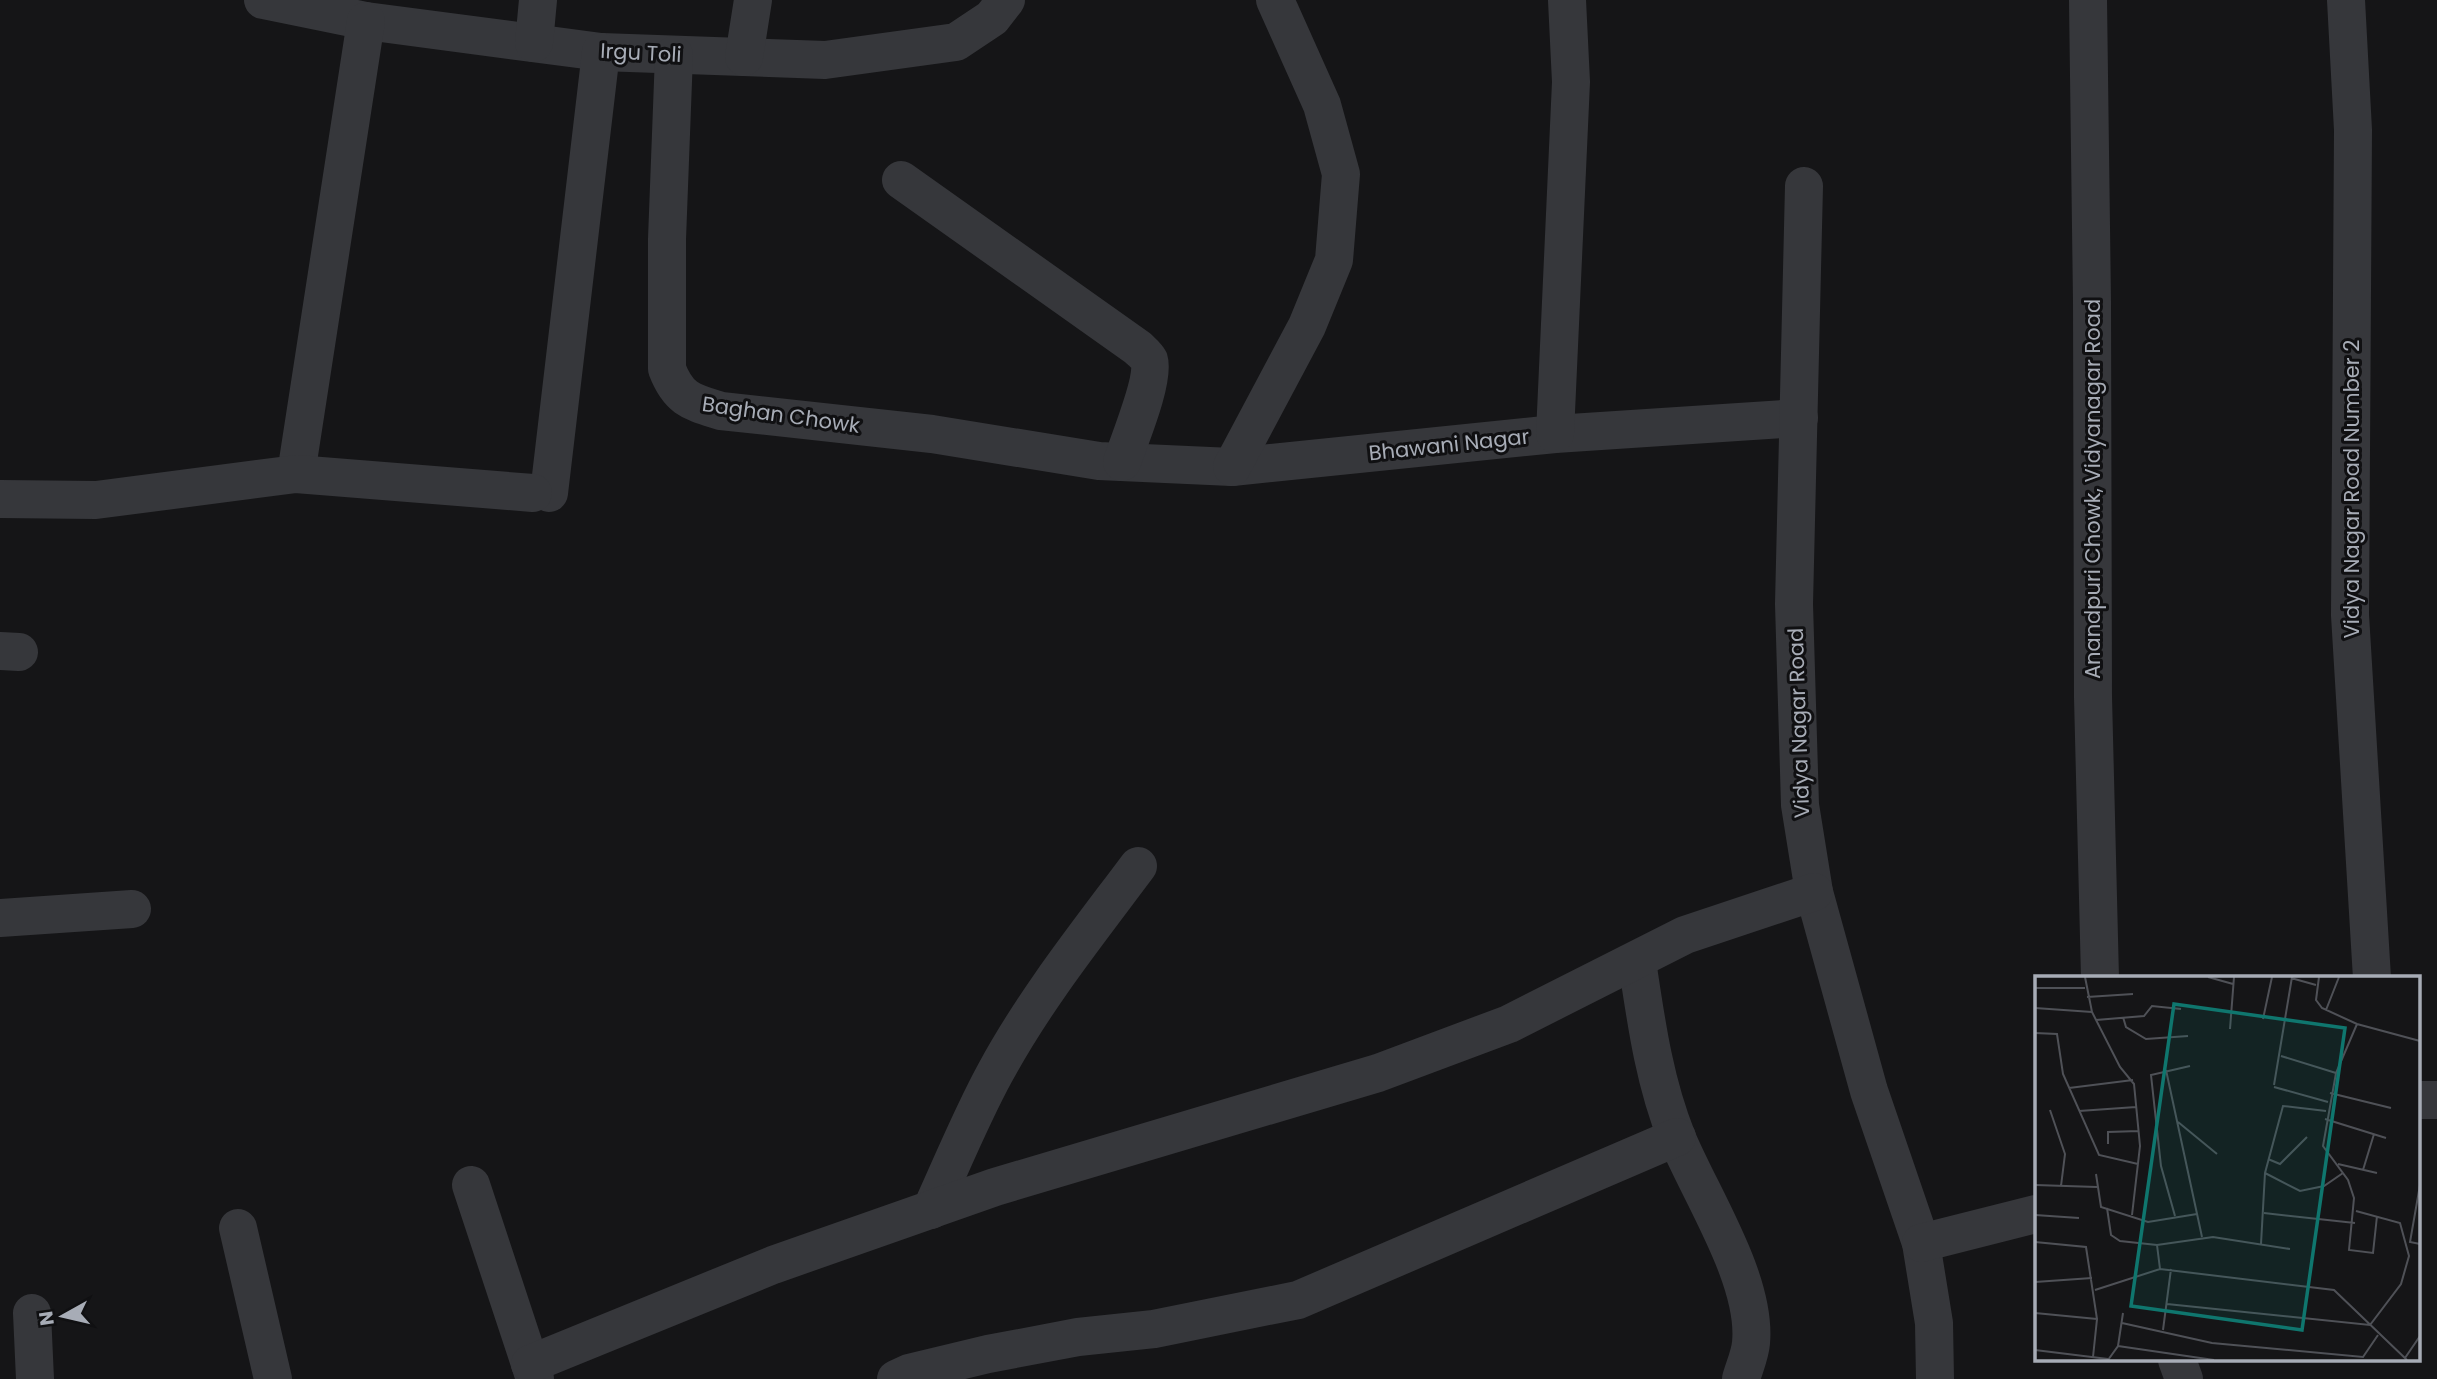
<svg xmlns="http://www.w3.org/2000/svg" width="2437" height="1379" viewBox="0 0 2437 1379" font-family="Poppins,sans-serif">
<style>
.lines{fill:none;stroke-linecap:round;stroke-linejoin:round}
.minor{stroke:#36373b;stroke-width:38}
.labels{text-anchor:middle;stroke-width:6;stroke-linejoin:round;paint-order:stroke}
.street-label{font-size:21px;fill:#a7acb6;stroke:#101012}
.inset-road{fill:none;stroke:#4f5157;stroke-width:2}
.view{fill:#0f766e;fill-opacity:0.15;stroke:#0f766e;stroke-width:3.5}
.inset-edge{fill:none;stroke:#a7acb6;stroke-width:3.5}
</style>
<rect width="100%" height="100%" fill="#151517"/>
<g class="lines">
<!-- minor -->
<g class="minor">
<path d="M263 0 366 21 601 52 825 60 956 42 992 18 1006 0"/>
<path d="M2088 0 2092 302 2093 697 2100 978"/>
<path d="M2346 0 2353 130 2350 615 2372 978"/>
<path d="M534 43 538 0"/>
<path d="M674 55 667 239V369C679 400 692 402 721 411L932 434 1099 461 1232 467 1555 434 1799 418"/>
<path d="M744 57 753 0"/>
<path d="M901 180 1138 348C1141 351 1147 356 1149 360 1155 379 1129 441 1122 462"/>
<path d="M1804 186 1794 604 1800 805 1814 892 1869 1091 1921 1243 1934 1323 1935 1379"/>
<path d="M1555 434 1571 82 1567 0"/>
<path d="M1232 467 1307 326 1334 260 1341 174 1322 105 1275 0"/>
<path d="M296 474 366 21"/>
<path d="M549 493 601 52"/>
<path d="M0 499 96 500 296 474 533 493"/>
<path d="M0 651 19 652"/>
<path d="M0 918 132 909"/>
<path d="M1637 961C1646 1021 1654 1081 1677 1138 1701 1196 1757 1280 1751 1343 1750 1355 1744 1368 1741 1379"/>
<path d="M2418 1100H2437"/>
<path d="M471 1185 535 1379"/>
<path d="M931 1210C952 1164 971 1117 995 1073 1035 999 1088 933 1138 866"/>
<path d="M238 1228 273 1379"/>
<path d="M1921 1243 2036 1214"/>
<path d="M32 1313 35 1379"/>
<path d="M2177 1360 2184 1379"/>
<path d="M530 1364 773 1265 995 1187 1378 1073 1509 1024 1685 935 1814 892"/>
<path d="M896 1379 909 1373 988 1354 1078 1337 1154 1329 1298 1300 1677 1137"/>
</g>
</g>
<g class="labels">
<!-- street labels -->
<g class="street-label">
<text transform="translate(641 53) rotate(3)" y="7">Irgu Toli</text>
<text transform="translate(781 415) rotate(8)" y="7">Baghan Chowk</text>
<text transform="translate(1449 445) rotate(-6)" y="7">Bhawani Nagar</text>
<text transform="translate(2093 489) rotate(-90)" y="7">Anandpuri Chowk, Vidyanagar Road</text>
<text transform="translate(2352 489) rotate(-90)" y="7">Vidya Nagar Road Number 2</text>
<text transform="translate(1799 723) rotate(-92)" y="7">Vidya Nagar Road</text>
</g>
</g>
<!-- overview -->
<g transform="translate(2035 976)">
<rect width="385" height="385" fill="#151517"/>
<path class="inset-road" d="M50 1 57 36 85 91 99 108 105 170 97 239M173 1 198 8M284 1 281 24 287 32 322 48 385 65M256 2 281 9M0 12H50M52 21 98 18M0 32 57 36M291 34 304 1M88 41 91 51 111 63 153 60M228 43 237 1M61 44 109 40 117 30 146 33M322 48 301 97 288 170 313 204 319 222 314 274 338 277 342 240M195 53 199 1M0 57 22 58 28 98 64 179 103 188M246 80 301 97M131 94 167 261M239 109 257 1M239 111 293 126M34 112 98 104M295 117 356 132M15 134 30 178 26 210M44 135 101 131M290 143 351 162M143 146 182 178M73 168V156L104 155M233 183 245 188 272 161M303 188 342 197M328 194 339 158M230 197 265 215 289 210 308 197M61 198 66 231 113 246 162 238M0 209 62 211M385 209 375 266 385 268M72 232 76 259 85 265 122 269 178 261 255 273M229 237 320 247M0 239 44 242M140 240 126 190 116 99 155 90M0 266 51 271 62 343 58 381M226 268 230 197 248 130 291 135M122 269 125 293M0 306 57 302M60 314 125 293 299 314 372 384M132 328 335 349 366 308 374 280 365 247 321 235M0 337 62 343M87 347 177 367 328 381 343 359M128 354 136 293M83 370 179 384M0 374 73 383M370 382 385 360M73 384 83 370 88 337"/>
<path class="view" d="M139 28 310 52 267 354 96 330Z"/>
<rect width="385" height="385" class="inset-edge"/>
</g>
<!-- north arrow -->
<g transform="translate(63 1316) rotate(262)" stroke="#101012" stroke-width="5" paint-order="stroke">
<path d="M0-5L12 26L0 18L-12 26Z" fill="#a7acb6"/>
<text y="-10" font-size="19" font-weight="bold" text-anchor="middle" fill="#a7acb6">N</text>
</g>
</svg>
